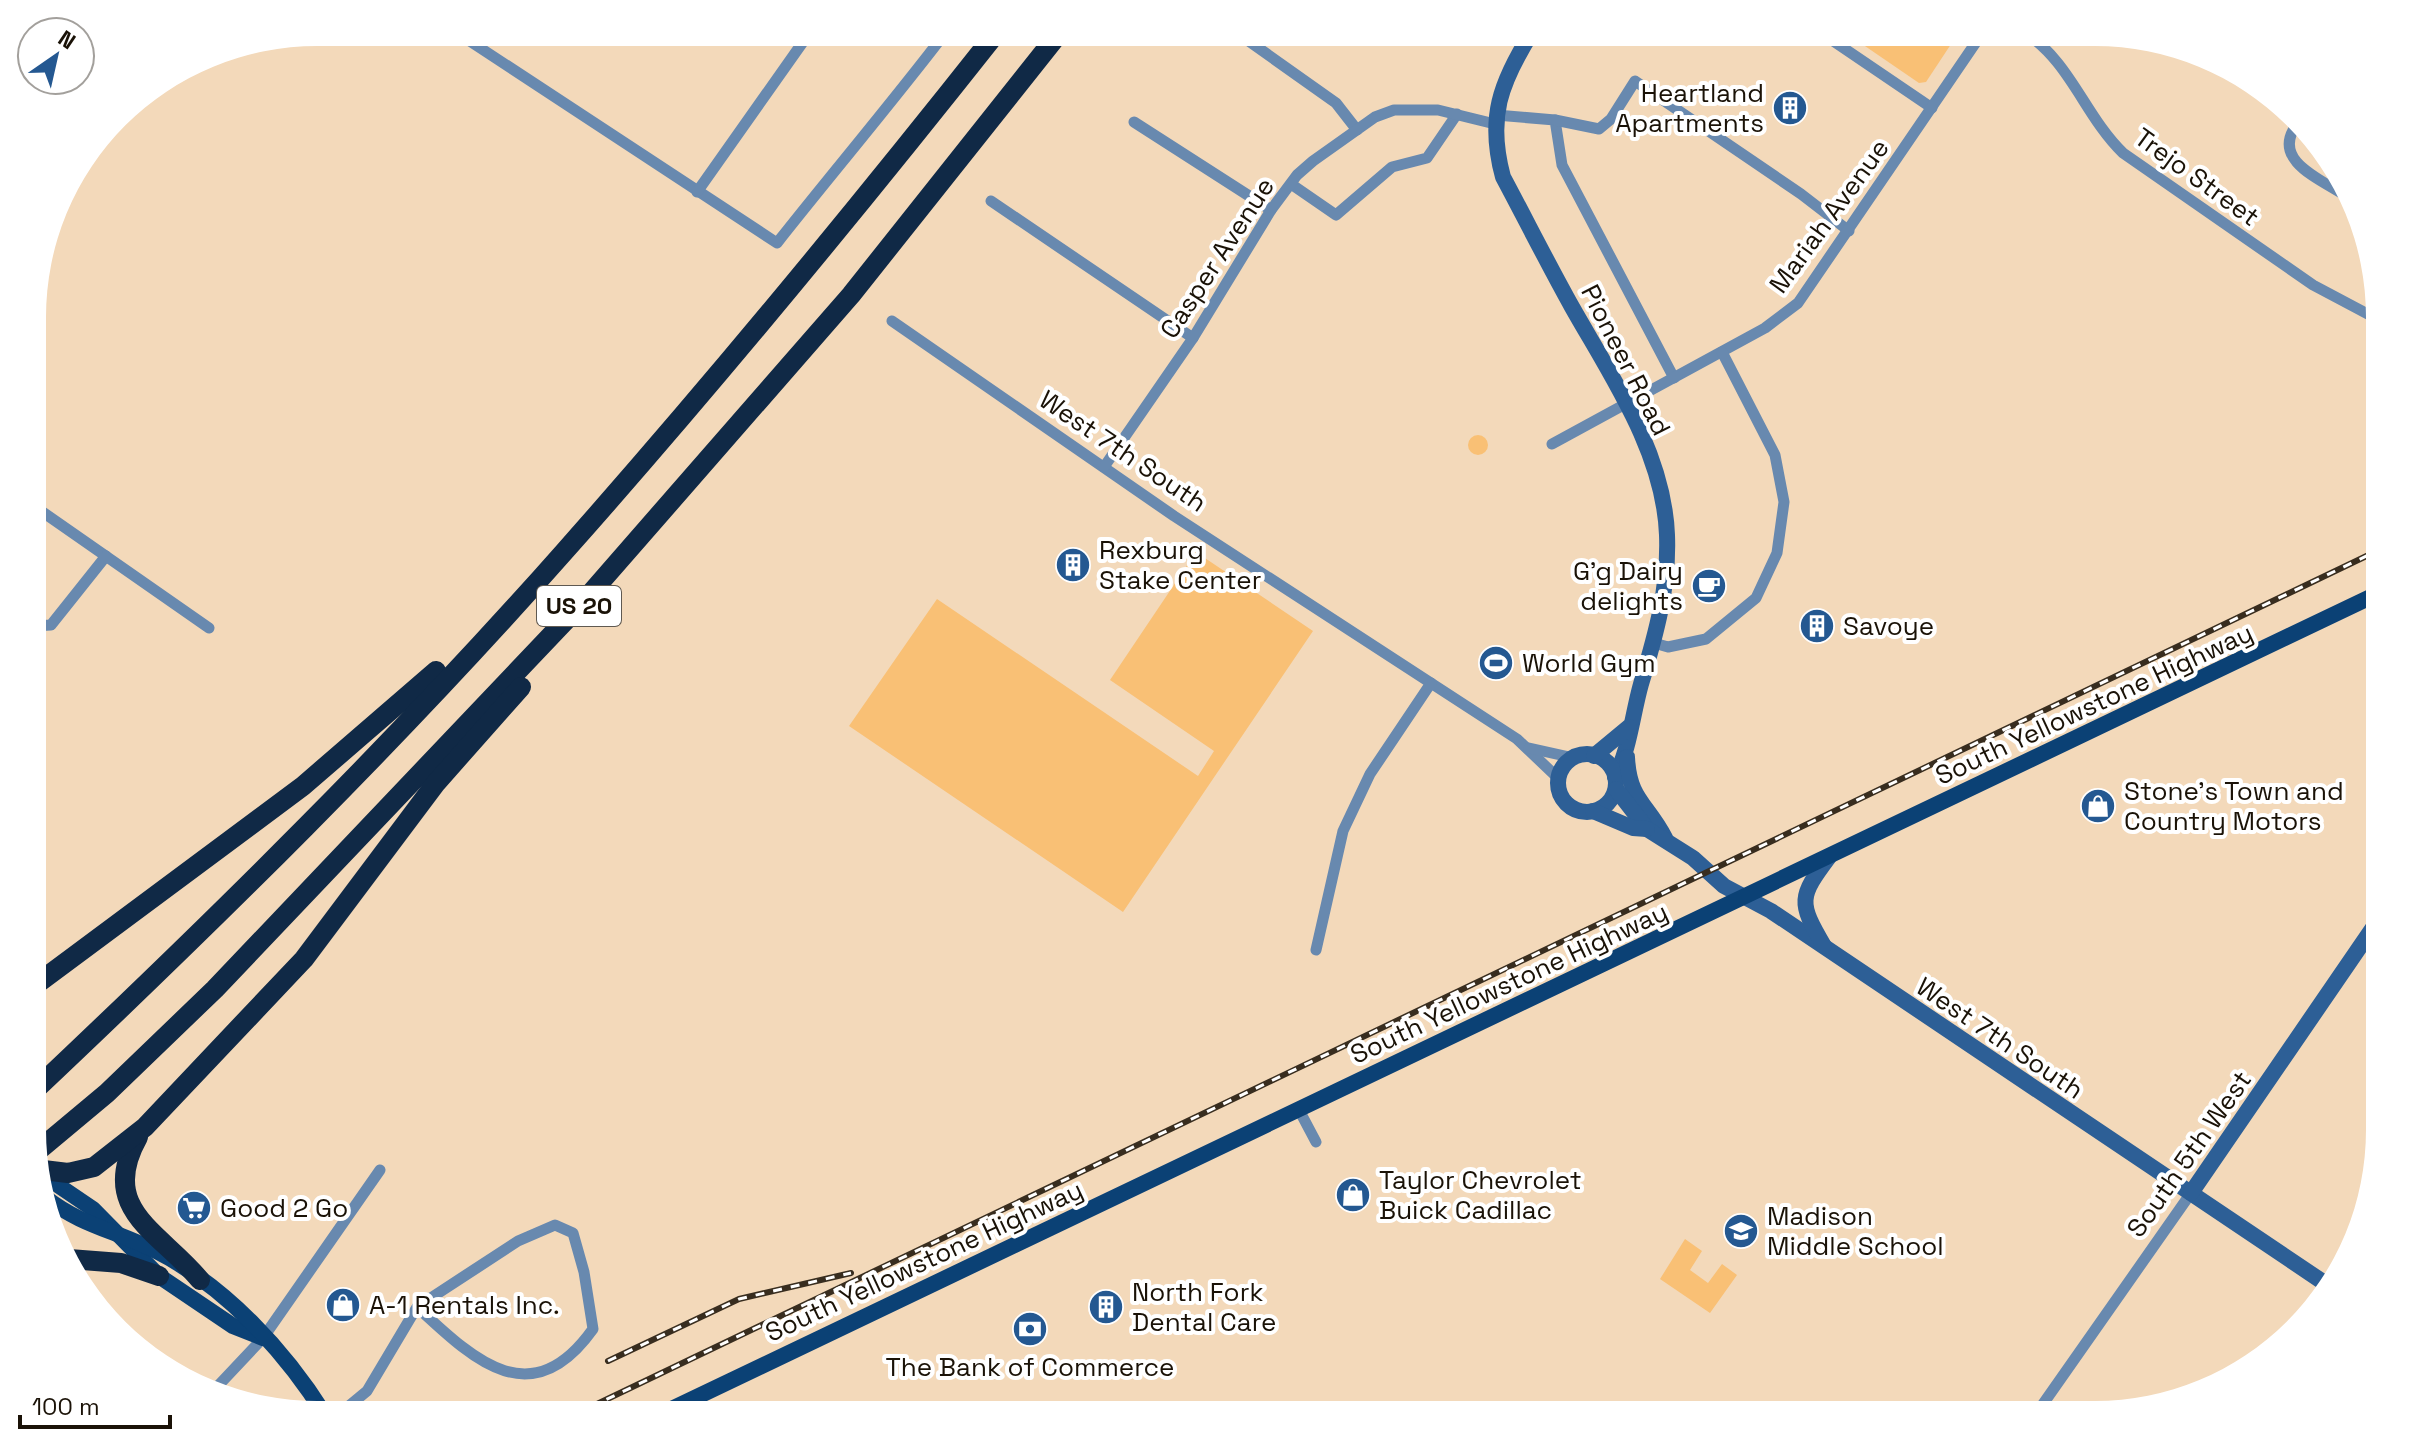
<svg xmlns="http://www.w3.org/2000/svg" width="2412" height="1447" viewBox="0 0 2412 1447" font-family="'Space Grotesk',sans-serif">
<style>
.green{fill:#f9c075}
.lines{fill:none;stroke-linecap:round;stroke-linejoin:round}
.street{stroke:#6889af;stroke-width:11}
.secondary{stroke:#2d5f96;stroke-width:16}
.primary{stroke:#0b4175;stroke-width:16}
.highway{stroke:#102946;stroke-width:20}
.rail-casing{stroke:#382d1f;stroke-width:6}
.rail{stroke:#fff;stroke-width:3;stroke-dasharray:9;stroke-linecap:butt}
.labels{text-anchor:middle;stroke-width:8;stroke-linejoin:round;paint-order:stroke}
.shield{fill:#fff;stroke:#5f5951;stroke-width:2}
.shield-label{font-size:24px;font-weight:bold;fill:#1a1207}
.poi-label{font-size:26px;fill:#1a1207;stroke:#fff;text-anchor:start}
.street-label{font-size:26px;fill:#1a1207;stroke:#fff}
</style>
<rect width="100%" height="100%" fill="#f3d9ba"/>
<!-- green -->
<g class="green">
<path d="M1870 32H1959L1926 82 1919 83 1862 44Z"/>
<circle cx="1478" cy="445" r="10"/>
<path d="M1196 552 1313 631 1123 912 849 726 937 599 1198 776 1214 751 1110 680Z"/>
<path d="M1685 1239 1702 1251 1690 1270 1708 1283 1722 1264 1737 1275 1710 1313 1660 1279Z"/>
</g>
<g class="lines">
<!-- street -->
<g class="street">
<path d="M456 32 777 243C833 172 891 104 946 32"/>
<path d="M1236 32 1336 103 1357 130"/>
<path d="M1820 32 1932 108"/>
<path d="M2024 32C2071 62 2084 115 2123 153L2313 285 2379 320"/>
<path d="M1496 115 1555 120 1562 165 1674 378"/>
<path d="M1555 120 1599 129 1611 119 1635 81 1801 194 1849 231"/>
<path d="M1134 122 1271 210"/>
<path d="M2295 127C2272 162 2323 180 2349 198"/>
<path d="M1291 184 1336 215 1392 167 1427 158 1457 114"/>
<path d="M697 192 810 32"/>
<path d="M991 201 1193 338"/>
<path d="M892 321 1174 516 1517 739 1559 779"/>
<path d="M1552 444 1765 328 1798 303 1983 32"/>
<path d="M1104 467 1193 338 1271 210 1297 175 1313 161 1375 117 1394 110H1438L1495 124"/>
<path d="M34 506 209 628"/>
<path d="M34 626 51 625 106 556"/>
<path d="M1654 643 1668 647 1706 639 1756 598 1777 553 1784 502 1775 455 1722 352"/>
<path d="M1529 748 1574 758"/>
<path d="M2369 935 2379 942"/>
<path d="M1316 950 1343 831 1370 774 1431 683"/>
<path d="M1298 1108 1316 1142"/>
<path d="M216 1388 263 1338 380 1170"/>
<path d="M2036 1414 2191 1193"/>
<path d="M338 1415 367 1391 417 1307 518 1241 555 1225 573 1233 584 1272 593 1329C531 1416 473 1359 417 1307"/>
</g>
<!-- secondary -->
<g class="secondary">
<path d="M1532 32C1500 83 1487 118 1503 177 1526 220 1548 264 1572 307 1611 376 1664 452 1667 535 1669 588 1656 634 1641 684 1632 716 1630 748 1615 777"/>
<circle cx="1587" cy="783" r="29"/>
<path d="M1594 756 1629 727"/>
<path d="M1627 757C1629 800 1647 803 1665 838"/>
<path d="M1616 789 1647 829 1693 858 1724 886 1771 911 2329 1286"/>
<path d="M1593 811 1633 828 1647 829"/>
<path d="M1824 946C1798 902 1799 897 1829 857"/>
<path d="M2191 1193 2379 919"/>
</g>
<!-- primary -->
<g class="primary">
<path d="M37 1171 93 1209 159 1276 233 1326 263 1338"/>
<path d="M46 1198C82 1226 117 1231 156 1251 225 1286 284 1350 325 1415"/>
<path d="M659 1415 2379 593"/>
</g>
<!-- highway -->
<g class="highway">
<path d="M34 986 303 786 436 671"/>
<path d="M34 1091C217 918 398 740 564 552 714 383 857 209 997 32"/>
<path d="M138 1137C97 1210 161 1232 200 1280"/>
<path d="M34 1154 107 1093 215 989 583 602 851 295 1060 32"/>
<path d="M35 1169 68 1173 94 1167 145 1127 304 959 436 783 521 687"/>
<path d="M69 1259 121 1263 159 1276"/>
</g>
<!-- rail casing -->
<g class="rail-casing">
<g id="rail">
<path d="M608 1361 739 1299 851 1273"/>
<path d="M574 1415 2379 550"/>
</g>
</g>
<!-- rail -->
<use href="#rail" class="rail"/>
</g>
<!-- icons -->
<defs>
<g id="building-disc" transform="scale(1.8)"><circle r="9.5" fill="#245891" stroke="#fff"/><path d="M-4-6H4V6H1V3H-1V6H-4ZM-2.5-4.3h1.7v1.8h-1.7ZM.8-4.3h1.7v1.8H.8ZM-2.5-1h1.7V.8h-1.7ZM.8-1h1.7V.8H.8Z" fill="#fff"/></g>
<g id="cafe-disc" transform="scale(1.8)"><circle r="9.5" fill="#245891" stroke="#fff"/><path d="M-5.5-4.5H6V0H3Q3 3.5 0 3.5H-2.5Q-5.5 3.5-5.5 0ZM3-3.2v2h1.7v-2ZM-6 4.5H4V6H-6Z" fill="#fff"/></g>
<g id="stadium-disc" transform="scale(1.8)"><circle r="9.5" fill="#245891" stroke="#fff"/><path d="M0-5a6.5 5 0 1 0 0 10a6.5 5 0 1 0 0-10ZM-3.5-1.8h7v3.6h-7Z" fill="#fff"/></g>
<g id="shop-disc" transform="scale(1.8)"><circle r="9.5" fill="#245891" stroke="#fff"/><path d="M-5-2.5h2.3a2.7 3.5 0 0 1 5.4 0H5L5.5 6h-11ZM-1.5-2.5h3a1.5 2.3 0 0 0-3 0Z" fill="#fff"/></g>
<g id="supermarket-disc" transform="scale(1.8)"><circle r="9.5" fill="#245891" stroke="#fff"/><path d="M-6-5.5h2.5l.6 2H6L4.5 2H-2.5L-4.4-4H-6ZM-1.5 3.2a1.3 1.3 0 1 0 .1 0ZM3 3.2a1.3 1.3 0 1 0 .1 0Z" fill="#fff"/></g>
<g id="school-disc" transform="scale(1.8)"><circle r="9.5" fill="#245891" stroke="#fff"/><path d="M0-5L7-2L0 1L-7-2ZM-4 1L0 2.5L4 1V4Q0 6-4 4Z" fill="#fff"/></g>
<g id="bank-disc" transform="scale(1.8)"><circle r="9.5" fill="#245891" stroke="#fff"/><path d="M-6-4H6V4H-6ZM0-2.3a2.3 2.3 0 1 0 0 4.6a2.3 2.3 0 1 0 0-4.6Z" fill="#fff"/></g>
</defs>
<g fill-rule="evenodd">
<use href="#building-disc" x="1790" y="108"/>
<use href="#building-disc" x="1073" y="565"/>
<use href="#cafe-disc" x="1709" y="586"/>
<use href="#building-disc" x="1817" y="626"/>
<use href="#stadium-disc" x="1496" y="663"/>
<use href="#shop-disc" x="2098" y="806"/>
<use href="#shop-disc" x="1353" y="1195"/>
<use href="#supermarket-disc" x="194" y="1208"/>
<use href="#school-disc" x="1741" y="1231"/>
<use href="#shop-disc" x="343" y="1305"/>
<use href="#building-disc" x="1106" y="1307"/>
<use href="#bank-disc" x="1030" y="1329"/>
</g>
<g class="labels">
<!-- shield labels -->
<rect class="shield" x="537" y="586" width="84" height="40" rx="6"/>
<g class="shield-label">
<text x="579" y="614">US 20</text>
</g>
<!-- poi labels -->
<g class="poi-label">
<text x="1764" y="102" text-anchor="end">Heartland<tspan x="1764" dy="30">Apartments</tspan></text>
<text x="1099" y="559">Rexburg<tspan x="1099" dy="30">Stake Center</tspan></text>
<text x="1683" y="580" text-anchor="end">G'g Dairy<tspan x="1683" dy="30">delights</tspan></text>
<text x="1843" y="635">Savoye</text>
<text x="1522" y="672">World Gym</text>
<text x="2124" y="800">Stone's Town and<tspan x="2124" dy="30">Country Motors</tspan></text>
<text x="1379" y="1189">Taylor Chevrolet<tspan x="1379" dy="30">Buick Cadillac</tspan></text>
<text x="220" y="1217">Good 2 Go</text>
<text x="1767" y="1225">Madison<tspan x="1767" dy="30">Middle School</tspan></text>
<text x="1132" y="1301">North Fork<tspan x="1132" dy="30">Dental Care</tspan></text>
<text x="369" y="1314">A-1 Rentals Inc.</text>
<text x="1030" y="1376" text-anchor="middle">The Bank of Commerce</text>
</g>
<!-- street labels -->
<g class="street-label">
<text transform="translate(2197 177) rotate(36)" y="9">Trejo Street</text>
<text transform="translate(1829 216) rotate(-54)" y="9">Mariah Avenue</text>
<text transform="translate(1217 258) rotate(-57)" y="9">Casper Avenue</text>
<text transform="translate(1626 360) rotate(63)" y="9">Pioneer Road</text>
<text transform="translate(1123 451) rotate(34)" y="9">West 7th South</text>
<text transform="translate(2094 704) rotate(-25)" y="9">South Yellowstone Highway</text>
<text transform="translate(1509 983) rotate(-25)" y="9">South Yellowstone Highway</text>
<text transform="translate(2000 1038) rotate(34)" y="9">West 7th South</text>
<text transform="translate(2189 1154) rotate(-55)" y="9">South 5th West</text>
<text transform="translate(924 1261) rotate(-25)" y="9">South Yellowstone Highway</text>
</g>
</g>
<!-- crop -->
<path d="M0 0H2412V1447H0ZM317 46H2095A271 271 0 0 1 2366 317V1130A271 271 0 0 1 2095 1401H317A271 271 0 0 1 46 1130V317A271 271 0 0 1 317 46Z" fill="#fff" fill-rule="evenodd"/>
<!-- north arrow -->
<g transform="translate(56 56) rotate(34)"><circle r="38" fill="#ffffff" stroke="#a3a09c" stroke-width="2"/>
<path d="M0-6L14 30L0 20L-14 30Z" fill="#245891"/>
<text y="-12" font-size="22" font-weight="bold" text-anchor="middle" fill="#1a1207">N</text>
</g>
<!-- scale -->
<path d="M20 1415v12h150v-12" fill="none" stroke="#1a1207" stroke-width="4"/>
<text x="32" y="1415" font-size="24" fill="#1a1207" stroke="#ffffff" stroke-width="6" paint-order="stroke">100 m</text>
</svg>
